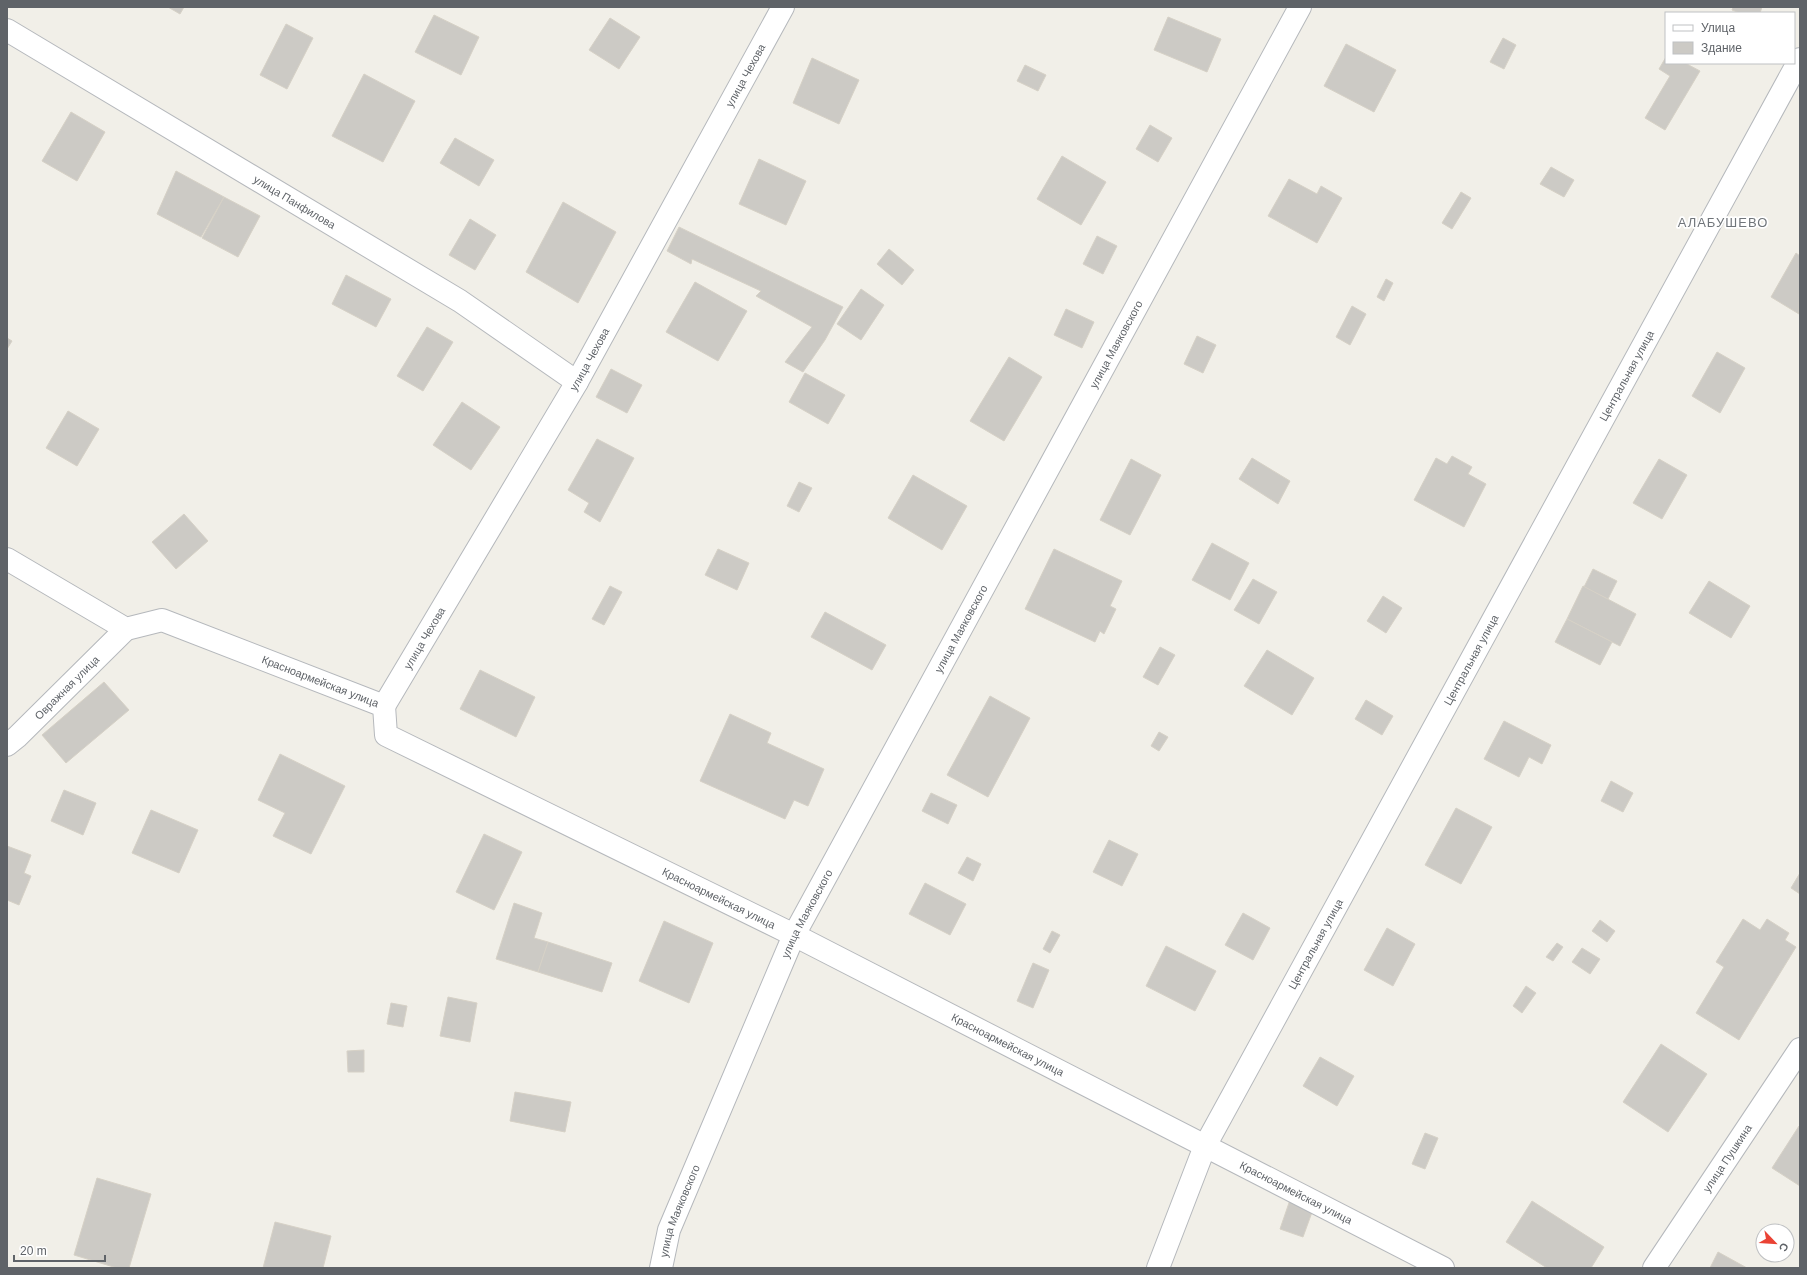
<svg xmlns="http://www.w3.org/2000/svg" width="1807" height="1275" viewBox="0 0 1807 1275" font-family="Arial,sans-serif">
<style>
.building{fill:#cccac5;stroke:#d6d1c6}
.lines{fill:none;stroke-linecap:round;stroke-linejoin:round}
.minor-casing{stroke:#b5b8bc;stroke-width:24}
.minor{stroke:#fff;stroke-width:22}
.labels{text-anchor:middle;stroke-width:3.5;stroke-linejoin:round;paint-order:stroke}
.street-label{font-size:11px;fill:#5f6368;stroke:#fff}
.quarter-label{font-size:13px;letter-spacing:1px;fill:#70757a;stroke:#fff}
</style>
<rect width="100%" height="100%" fill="#f1efe8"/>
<!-- building -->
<g class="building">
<path d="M168 7H184L180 14Z"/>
<path d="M1733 7H1762L1760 13H1740L1732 10Z"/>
<path d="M434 15 479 37 461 75 415 52Z"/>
<path d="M1168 17 1221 39 1207 72 1154 50Z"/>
<path d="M610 18 640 37 619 69 589 50Z"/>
<path d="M286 24 313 38 287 89 260 75Z"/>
<path d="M1503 38 1516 45 1504 69 1490 62Z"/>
<path d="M1346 44 1396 70 1374 112 1324 86Z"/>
<path d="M1666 57V63H1685L1700 71 1665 130 1645 118 1670 76 1659 69Z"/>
<path d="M812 58 859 80 839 124 793 103Z"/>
<path d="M1025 65 1046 75 1038 91 1017 81Z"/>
<path d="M364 74 415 101 383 162 332 136Z"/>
<path d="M71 112 105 132 77 181 42 161Z"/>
<path d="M1150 125 1172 138 1158 162 1136 149Z"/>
<path d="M455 138 494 160 479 186 440 163Z"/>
<path d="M1062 156 1106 182 1081 225 1037 199Z"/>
<path d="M759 159 806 181 786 225 739 204Z"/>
<path d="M1551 167 1574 180 1564 197 1540 184Z"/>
<path d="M176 171 224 197 201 237 157 214Z"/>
<path d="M1289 179 1317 194 1321 186 1342 198 1317 243 1268 216Z"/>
<path d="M1461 192 1471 198 1452 229 1442 223Z"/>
<path d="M224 197 260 216 238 257 202 238Z"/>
<path d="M563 202 616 232 578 303 526 272Z"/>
<path d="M470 219 496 235 475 270 449 255Z"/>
<path d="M679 227 843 307 825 340 803 372 785 362 812 327 756 296 761 291 692 259 691 264 667 251Z"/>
<path d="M1097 236 1117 246 1103 274 1083 264Z"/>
<path d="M889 249 914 270 902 285 877 264Z"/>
<path d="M1796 253 1800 256 1799 314 1771 297Z"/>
<path d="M346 275 391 299 376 327 332 304Z"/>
<path d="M1386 279 1393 283 1384 301 1377 297Z"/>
<path d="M695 282 747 311 718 361 666 332Z"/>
<path d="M861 289 884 305 861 340 837 324Z"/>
<path d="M1352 306 1366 314 1350 345 1336 337Z"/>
<path d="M1066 309 1094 322 1082 348 1054 335Z"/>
<path d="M427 327 453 342 423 391 397 376Z"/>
<path d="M1197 336 1216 345 1203 373 1184 364Z"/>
<path d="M7 338 12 341 7 349Z"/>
<path d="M1717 352 1745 368 1720 413 1692 396Z"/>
<path d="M1009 357 1042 377 1004 441 970 421Z"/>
<path d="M611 369 642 385 627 413 596 397Z"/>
<path d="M805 373 845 395 828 424 789 402Z"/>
<path d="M462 402 500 427 471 470 433 445Z"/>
<path d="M68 411 99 429 77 466 46 448Z"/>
<path d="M597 439 634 458 600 522 584 512 589 503 568 490Z"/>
<path d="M1452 456 1472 467 1468 474 1486 484 1464 527 1414 500 1436 458 1447 464Z"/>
<path d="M1252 458 1290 481 1278 504 1239 479Z"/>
<path d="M1131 459 1161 475 1130 535 1100 520Z"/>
<path d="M1659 459 1687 475 1662 519 1633 503Z"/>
<path d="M913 475 967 506 942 550 888 518Z"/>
<path d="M799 482 812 488 799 512 787 506Z"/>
<path d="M184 514 208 541 176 569 152 542Z"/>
<path d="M1212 543 1249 563 1230 600 1192 580Z"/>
<path d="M718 549 749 563 737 590 705 575Z"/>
<path d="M1054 549 1122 581 1110 606 1116 609 1104 634 1100 631 1095 642 1025 609Z"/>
<path d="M1593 569 1617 581 1608 599 1584 587Z"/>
<path d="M1253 579 1277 592 1259 624 1234 610Z"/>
<path d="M1709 581 1750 606 1731 638 1689 613Z"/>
<path d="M610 586 622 592 604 625 592 619Z"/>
<path d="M1583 586 1636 614 1620 646 1567 619Z"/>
<path d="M1383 596 1402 608 1386 633 1367 621Z"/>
<path d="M825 612 886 645 872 670 811 637Z"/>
<path d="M1567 619 1612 642 1600 665 1555 642Z"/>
<path d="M1160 647 1175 655 1158 685 1143 677Z"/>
<path d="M1267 650 1314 678 1292 715 1244 686Z"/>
<path d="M480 670 535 697 516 737 460 709Z"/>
<path d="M104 682 129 710 66 763 42 735Z"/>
<path d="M990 696 1030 718 988 797 947 775Z"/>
<path d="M1366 700 1393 716 1382 735 1355 719Z"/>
<path d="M730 714 771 733 767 743 824 769 808 806 794 800 785 819 700 781Z"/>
<path d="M1504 721 1551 745 1542 764 1529 757 1519 777 1484 759Z"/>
<path d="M1159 732 1168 737 1159 751 1151 746Z"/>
<path d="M280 754 345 786 311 854 273 836 285 813 258 800Z"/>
<path d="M1611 781 1633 793 1623 812 1601 801Z"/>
<path d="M64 790 96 803 83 835 51 821Z"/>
<path d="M931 793 957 805 948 824 922 811Z"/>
<path d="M1456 808 1492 827 1461 884 1425 865Z"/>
<path d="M151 810 198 830 179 873 132 853Z"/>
<path d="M484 834 522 852 494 910 456 892Z"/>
<path d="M1109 840 1138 854 1122 886 1093 872Z"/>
<path d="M7 846 31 855 24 873 31 876 19 905 7 900Z"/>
<path d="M967 857 981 864 973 881 958 873Z"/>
<path d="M1800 873V894L1791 888Z"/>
<path d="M925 883 966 904 950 935 909 914Z"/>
<path d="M514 903 542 913 534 938 548 942 538 972 496 959Z"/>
<path d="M1243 913 1270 928 1253 960 1225 945Z"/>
<path d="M1743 919 1760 930 1767 919 1789 933 1785 940 1796 947 1739 1040 1696 1013 1724 967 1716 962Z"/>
<path d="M1600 920 1615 931 1607 942 1592 931Z"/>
<path d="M664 921 713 943 689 1003 639 981Z"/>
<path d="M1387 928 1415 944 1393 986 1364 970Z"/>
<path d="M1052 931 1060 935 1050 953 1043 949Z"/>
<path d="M548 942 612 963 602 992 538 972Z"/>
<path d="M1557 943 1563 947 1553 961 1546 957Z"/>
<path d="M1166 946 1216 971 1195 1011 1146 986Z"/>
<path d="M1582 948 1600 959 1590 974 1572 962Z"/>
<path d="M1033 963 1049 970 1033 1008 1017 1001Z"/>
<path d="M1526 986 1536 993 1522 1013 1513 1006Z"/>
<path d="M448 997 477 1003 470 1042 440 1036Z"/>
<path d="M391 1003 407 1006 403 1027 387 1024Z"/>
<path d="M1661 1044 1707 1074 1668 1132 1623 1102Z"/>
<path d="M364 1050V1072H348L347 1051Z"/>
<path d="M1320 1057 1354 1076 1337 1106 1303 1086Z"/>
<path d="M515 1092 571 1102 565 1132 510 1121Z"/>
<path d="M1799 1126 1800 1127V1186L1772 1168Z"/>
<path d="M1425 1133 1438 1138 1425 1169 1412 1164Z"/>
<path d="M97 1178 151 1194 129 1268H117L74 1255Z"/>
<path d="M1291 1197 1315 1204 1303 1237 1280 1229Z"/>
<path d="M1532 1201 1604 1247 1591 1268H1547L1506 1242Z"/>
<path d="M275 1222 331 1236 323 1268H263Z"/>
<path d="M1718 1252 1747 1268H1710Z"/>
</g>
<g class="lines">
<!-- minor casing -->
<g class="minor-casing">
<g id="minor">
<path id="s1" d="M7 30 460 301 577 382"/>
<path id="s2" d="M7 559 126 629 162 620 384 706 386 735 794 935 1443 1268"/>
<path id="s3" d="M384 706 577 382 783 7"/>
<path id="s4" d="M7 745 17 737 126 629"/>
<path id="s5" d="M661 1268 669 1230 794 935 1300 7"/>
<path id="s6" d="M1158 1268 1205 1146 1800 59"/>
<path id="s7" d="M1654 1268 1800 1049"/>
</g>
</g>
<!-- minor -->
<use href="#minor" class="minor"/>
</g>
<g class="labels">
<!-- street labels -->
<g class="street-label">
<text dy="4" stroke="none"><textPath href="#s3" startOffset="727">улица Чехова</textPath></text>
<text dy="4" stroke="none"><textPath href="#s1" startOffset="335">улица Панфилова</textPath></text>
<text dy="4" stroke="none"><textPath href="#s5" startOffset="1032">улица Маяковского</textPath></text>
<text dy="4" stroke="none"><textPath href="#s3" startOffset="403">улица Чехова</textPath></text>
<text dy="4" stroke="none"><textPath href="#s6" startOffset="1009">Центральная улица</textPath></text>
<text dy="4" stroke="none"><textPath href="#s5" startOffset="708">улица Маяковского</textPath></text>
<text dy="4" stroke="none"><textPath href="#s3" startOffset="79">улица Чехова</textPath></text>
<text dy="4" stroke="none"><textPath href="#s6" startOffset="685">Центральная улица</textPath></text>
<text dy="4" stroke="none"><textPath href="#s2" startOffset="345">Красноармейская улица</textPath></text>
<text dy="4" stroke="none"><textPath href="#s4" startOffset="83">Овражная улица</textPath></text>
<text dy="4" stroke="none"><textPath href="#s2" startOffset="813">Красноармейская улица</textPath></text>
<text dy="4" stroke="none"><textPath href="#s5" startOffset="384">улица Маяковского</textPath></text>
<text dy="4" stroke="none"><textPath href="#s6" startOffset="361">Центральная улица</textPath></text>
<text dy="4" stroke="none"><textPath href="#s2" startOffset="1137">Красноармейская улица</textPath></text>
<text dy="4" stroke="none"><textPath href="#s7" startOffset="132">улица Пушкина</textPath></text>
<text dy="4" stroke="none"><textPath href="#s2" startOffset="1461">Красноармейская улица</textPath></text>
<text dy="4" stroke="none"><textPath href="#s5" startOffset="60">улица Маяковского</textPath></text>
</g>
<!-- quarter labels -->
<g class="quarter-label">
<text x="1723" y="227">АЛАБУШЕВО</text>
</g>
</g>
<!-- border -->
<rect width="1807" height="1275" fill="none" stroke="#5f6368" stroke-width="16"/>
<!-- legend -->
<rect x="1665" y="12" width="130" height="52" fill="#ffffff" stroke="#bfc1c3"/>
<rect x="1673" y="25" width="20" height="6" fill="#ffffff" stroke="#bfc1c3"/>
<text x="1701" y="32" font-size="12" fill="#5f6368">Улица</text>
<rect x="1673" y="42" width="20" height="12" fill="#cccac5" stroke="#bfc1c3"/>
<text x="1701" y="52" font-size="12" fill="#5f6368">Здание</text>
<!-- north arrow -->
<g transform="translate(1775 1243) rotate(115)"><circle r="19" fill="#ffffff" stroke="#bfc1c3"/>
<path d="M0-3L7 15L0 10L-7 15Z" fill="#ea4335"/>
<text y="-6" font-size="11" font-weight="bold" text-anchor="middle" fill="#5f6368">С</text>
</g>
<!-- scale -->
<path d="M14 1255v6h91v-6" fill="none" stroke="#5f6368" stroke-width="2"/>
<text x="20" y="1255" font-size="12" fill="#5f6368" stroke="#ffffff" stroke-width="3" paint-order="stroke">20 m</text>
</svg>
